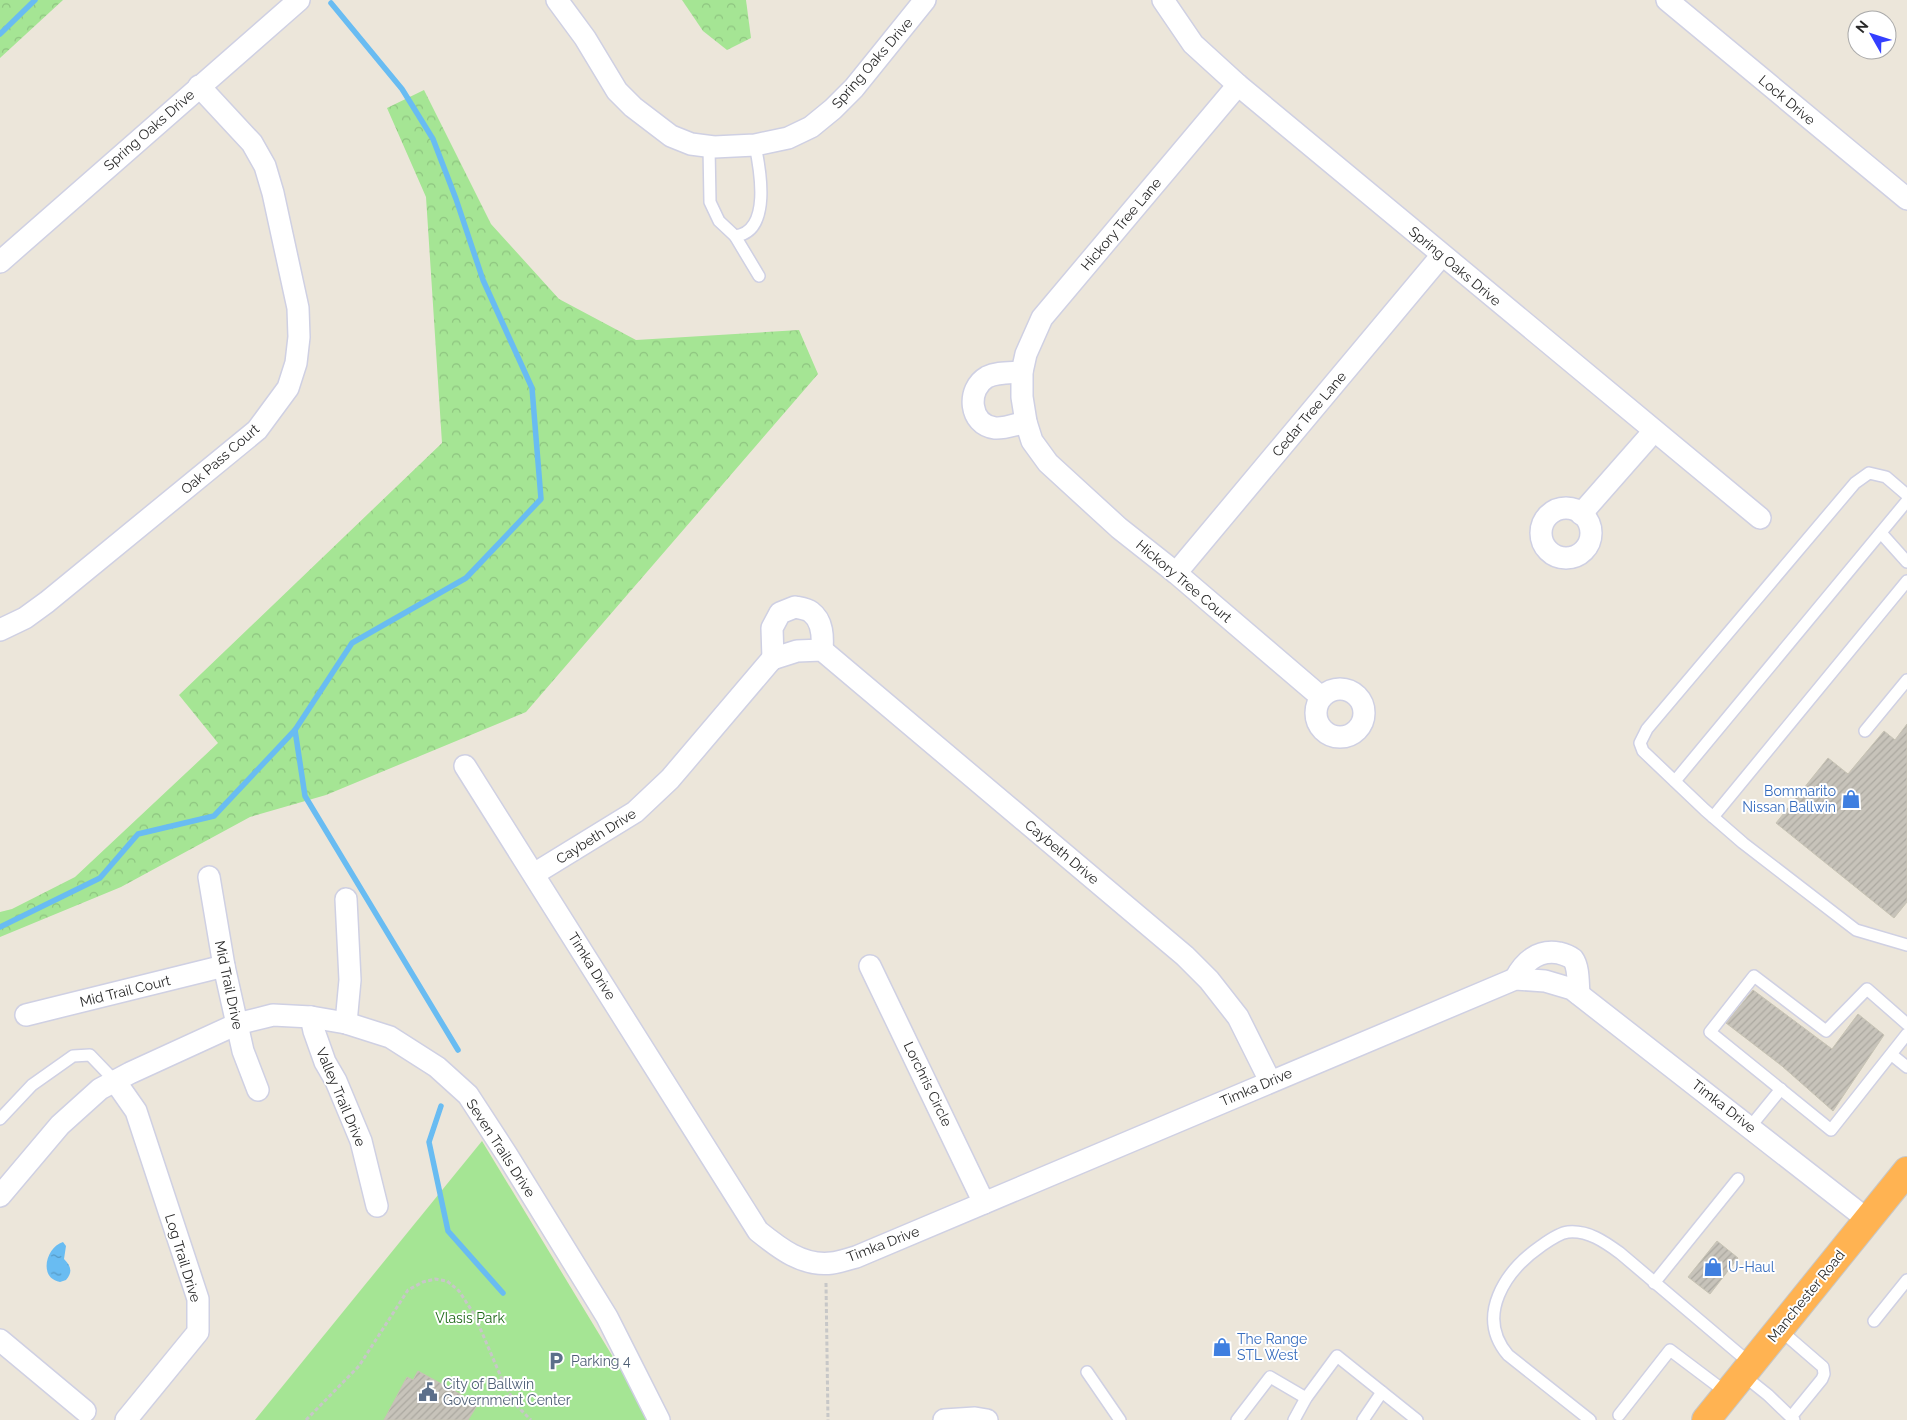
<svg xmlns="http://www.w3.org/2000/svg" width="1907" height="1420" viewBox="0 0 1907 1420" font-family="Raleway,sans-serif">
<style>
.forest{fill:url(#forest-crowns)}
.park{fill:#a5e594}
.water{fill:url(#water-ripples)}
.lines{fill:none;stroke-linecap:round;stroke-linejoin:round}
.stream{stroke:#69bcf2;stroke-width:5.5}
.building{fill:url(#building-hatch);stroke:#c7c3b4}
.lane-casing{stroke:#cfd0e3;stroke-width:14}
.street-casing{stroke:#cfd0e3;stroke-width:24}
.highway-casing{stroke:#c7c7c7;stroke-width:30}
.path{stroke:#c7c7c7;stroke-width:3;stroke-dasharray:4 2.5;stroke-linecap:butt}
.lane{stroke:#fff;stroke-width:11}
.street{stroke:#fff;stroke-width:21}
.highway{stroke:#ffb352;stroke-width:28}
.labels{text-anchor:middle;stroke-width:4;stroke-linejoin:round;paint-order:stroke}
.street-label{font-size:14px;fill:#292929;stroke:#fff}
.shop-label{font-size:14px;fill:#366cbe;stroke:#fff;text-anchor:start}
.park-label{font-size:14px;fill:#1d6817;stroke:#fff}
.service-label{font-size:14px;fill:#4e5e75;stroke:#fff;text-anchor:start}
</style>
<defs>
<pattern id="forest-crowns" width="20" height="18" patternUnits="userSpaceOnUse" patternTransform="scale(1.25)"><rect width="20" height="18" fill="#a5e594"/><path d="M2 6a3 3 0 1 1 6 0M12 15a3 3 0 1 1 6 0" fill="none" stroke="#8ec480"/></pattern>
<pattern id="water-ripples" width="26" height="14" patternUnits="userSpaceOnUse" patternTransform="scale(1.25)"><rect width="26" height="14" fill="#69bcf2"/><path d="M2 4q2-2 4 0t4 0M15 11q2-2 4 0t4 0" fill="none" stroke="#5699c4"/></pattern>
<pattern id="building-hatch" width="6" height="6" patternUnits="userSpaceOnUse" patternTransform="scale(1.25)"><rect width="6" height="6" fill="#c7c3ba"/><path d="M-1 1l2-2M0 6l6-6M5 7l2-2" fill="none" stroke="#aba8a0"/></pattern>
</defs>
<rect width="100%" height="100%" fill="#ece6da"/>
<!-- forest -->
<g class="forest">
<path d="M0 0H63L0 58Z"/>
<path d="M682 0H746L751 38 727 50 703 31Z"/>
<path d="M424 90 491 224 559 299 636 340 799 330 818 374 526 712 326 795 250 817 121 887 0 937V912L12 909 75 877 218 743 179 695 442 443 426 197 387 108Z"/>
</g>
<!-- park -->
<path class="park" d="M482 1141 630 1385 646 1420H255Z"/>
<!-- water -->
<path class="water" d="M63 1242 66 1246 64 1259C71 1266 73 1272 66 1280L60 1282C38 1278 46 1247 63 1242Z"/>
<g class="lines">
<!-- stream -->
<g class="stream">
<path d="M331 3 402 89 433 139 456 199 483 280 532 388 541 499 466 578 352 643 295 730 305 796 458 1050"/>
<path d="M0 34 35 0"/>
<path d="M0 927 100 878 138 834 214 816 295 730"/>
<path d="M441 1106 429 1142 448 1231 503 1293"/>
</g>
</g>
<!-- building -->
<g class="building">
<path d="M1907 724V902L1894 918 1776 823 1828 758 1848 774 1884 731 1895 740Z"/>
<path d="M1753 990 1832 1049 1858 1014 1884 1035 1833 1111 1782 1066 1726 1023Z"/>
<path d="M1717 1241 1738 1258 1710 1294 1688 1277Z"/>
<path d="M418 1371 478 1404 468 1420H384L407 1377 413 1380Z"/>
</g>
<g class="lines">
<!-- lane casing -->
<g class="lane-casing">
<g id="lane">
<path d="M709 147 710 202 719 221 735 236 759 276"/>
<path d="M735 236C772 232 760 169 755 145"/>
<path d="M1907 495 1886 477 1869 473 1855 483 1647 729 1640 743 1643 751 1705 810 1743 843 1856 930 1907 945"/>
<path d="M1881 533 1907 562"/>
<path d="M1865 731 1907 680"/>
<path d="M1675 781 1907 501"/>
<path d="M1713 817 1907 581"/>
<path d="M1907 1024 1867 989 1826 1031 1754 976 1710 1032 1831 1130 1907 1034"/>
<path d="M1892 1055 1907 1067"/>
<path d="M0 1119 32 1085 73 1056 90 1055 115 1081"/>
<path d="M1750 1127 1781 1089"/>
<path d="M1654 1283 1738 1179"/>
<path d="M1874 1321 1907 1280"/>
<path d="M1779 1329 1823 1367 1824 1374 1822 1379 1791 1417"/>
<path d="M1087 1372 1120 1420"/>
<path d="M1743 1375 1768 1395 1794 1420"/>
<path d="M1619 1415 1670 1350 1727 1393"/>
<path d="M1237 1420 1270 1377 1306 1398"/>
<path d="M1294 1420 1306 1398 1337 1356 1417 1420"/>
<path d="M1363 1420 1382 1392"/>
<path d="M1590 1420 1508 1355C1475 1316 1505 1271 1541 1246 1548 1241 1559 1233 1568 1232 1588 1230 1605 1242 1620 1253L1751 1364"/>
</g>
</g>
<!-- street casing -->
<g class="street-casing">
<g id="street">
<path d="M557 0 585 38 617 91 633 107 671 136 691 144 714 147 755 145 788 138 811 127 833 109 854 88 925 0"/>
<path d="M1163 0 1193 44 1238 85 1760 518"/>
<path d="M1667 0 1907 199"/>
<path d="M1238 85 1042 318 1026 354 1022 372V397L1026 422 1032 441 1048 463 1119 528 1176 573 1321 697"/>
<path d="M0 262 299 0"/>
<path d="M1022 372C1010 373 997 372 987 377 966 389 969 425 995 428 1004 429 1017 424 1026 422"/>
<circle cx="1566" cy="533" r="25"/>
<path d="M1581 514 1654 431"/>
<path d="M1176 573 1442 255"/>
<path d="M0 630 25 618 47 602 257 430 288 388 296 363 299 337 298 308 273 193 265 166 252 143 199 86"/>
<path d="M773 659 772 628 780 613 795 607C800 608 807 609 811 612 823 621 823 637 822 650"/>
<circle cx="1340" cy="713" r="24"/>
<path d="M465 766 758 1231C779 1248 803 1267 832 1263 840 1262 848 1259 856 1257L1515 979 1545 981 1572 989 1868 1220"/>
<path d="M534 874 635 812 670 779 772 659 797 651 822 650 1185 956 1209 980 1238 1017 1270 1081"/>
<path d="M209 877 224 966 243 1051 258 1090"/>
<path d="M870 966 984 1203"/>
<path d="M1515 979C1524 962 1538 949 1559 953 1563 954 1569 956 1573 959 1579 967 1578 984 1579 994"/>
<path d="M26 1015 224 966"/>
<path d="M311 1017 314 1031 325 1062 336 1081 361 1141 377 1206"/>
<path d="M346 1023 350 980 346 899"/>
<path d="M115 1081 136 1111 198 1299V1332L126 1420"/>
<path d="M0 1196 60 1125 100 1089 130 1073 237 1024 273 1015 311 1017 346 1023 390 1037 437 1067 468 1095 507 1155 607 1317 659 1420"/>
<path d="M0 1340 85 1411"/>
<path d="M944 1420 975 1418 987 1420"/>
</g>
</g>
<!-- highway casing -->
<g class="highway-casing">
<path id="highway" d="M1706 1420 1907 1171"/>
</g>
<!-- path -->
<g class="path">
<path d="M826 1283 828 1420"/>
<path d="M306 1420 359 1366 408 1290 423 1282 435 1279 447 1281 459 1291 474 1314 504 1384 517 1406 531 1420"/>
</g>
<!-- lane -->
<use href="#lane" class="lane"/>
<!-- street -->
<use href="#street" class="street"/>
<!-- highway -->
<use href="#highway" class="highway"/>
</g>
<!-- icons -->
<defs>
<g id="shop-bare" transform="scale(1.5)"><path d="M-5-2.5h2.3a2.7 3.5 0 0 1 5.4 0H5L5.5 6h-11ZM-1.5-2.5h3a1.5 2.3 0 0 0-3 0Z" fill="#3f7fe0" stroke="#fff" stroke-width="2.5" paint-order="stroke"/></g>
<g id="parking-bare" transform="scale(1.5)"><path d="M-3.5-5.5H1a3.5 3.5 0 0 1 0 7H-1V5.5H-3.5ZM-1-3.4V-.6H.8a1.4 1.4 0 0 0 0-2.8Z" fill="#5c6f8a" stroke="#fff" stroke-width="2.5" paint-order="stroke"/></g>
<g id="civic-bare" transform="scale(1.5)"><path d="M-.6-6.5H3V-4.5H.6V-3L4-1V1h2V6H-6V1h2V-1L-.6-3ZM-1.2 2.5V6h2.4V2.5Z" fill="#5c6f8a" stroke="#fff" stroke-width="2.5" paint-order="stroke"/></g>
</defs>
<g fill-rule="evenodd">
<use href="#shop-bare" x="1851" y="799"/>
<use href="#shop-bare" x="1713" y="1267"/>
<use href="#shop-bare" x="1222" y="1347"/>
<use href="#parking-bare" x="556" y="1361"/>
<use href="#civic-bare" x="428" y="1392"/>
</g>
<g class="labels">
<!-- street labels -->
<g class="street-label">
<text transform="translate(872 63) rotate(-49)" y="5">Spring Oaks Drive</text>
<text transform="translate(1787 100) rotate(40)" y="5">Lock Drive</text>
<text transform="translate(149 130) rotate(-41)" y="5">Spring Oaks Drive</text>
<text transform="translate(1121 224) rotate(-50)" y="5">Hickory Tree Lane</text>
<text transform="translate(1455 266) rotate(40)" y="5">Spring Oaks Drive</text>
<text transform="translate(1309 414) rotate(-50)" y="5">Cedar Tree Lane</text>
<text transform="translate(220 459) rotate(-41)" y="5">Oak Pass Court</text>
<text transform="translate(1184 581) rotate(40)" y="5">Hickory Tree Court</text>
<text transform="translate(596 836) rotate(-32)" y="5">Caybeth Drive</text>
<text transform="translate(1062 852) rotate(40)" y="5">Caybeth Drive</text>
<text transform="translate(592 966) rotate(58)" y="5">Timka Drive</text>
<text transform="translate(229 985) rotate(78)" y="5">Mid Trail Drive</text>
<text transform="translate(125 991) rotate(-14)" y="5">Mid Trail Court</text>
<text transform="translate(928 1084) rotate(64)" y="5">Lorchris Circle</text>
<text transform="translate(1256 1087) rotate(-23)" y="5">Timka Drive</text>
<text transform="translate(341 1097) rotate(67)" y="5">Valley Trail Drive</text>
<text transform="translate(1724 1106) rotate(38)" y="5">Timka Drive</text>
<text transform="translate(501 1148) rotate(57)" y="5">Seven Trails Drive</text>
<text transform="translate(883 1244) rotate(-21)" y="5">Timka Drive</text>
<text transform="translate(183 1258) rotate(73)" y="5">Log Trail Drive</text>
<text transform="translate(1806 1296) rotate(-51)" y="5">Manchester Road</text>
</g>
<!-- shop labels -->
<g class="shop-label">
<text x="1836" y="796" text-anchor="end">Bommarito<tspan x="1836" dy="16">Nissan Ballwin</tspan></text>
<text x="1728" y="1272">U-Haul</text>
<text x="1237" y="1344">The Range<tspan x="1237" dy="16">STL West</tspan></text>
</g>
<!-- park labels -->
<g class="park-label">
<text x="470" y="1323">Vlasis Park</text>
</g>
<!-- service labels -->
<g class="service-label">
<text x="571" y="1366">Parking 4</text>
<text x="443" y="1389">City of Ballwin<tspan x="443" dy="16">Government Center</tspan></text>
</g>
</g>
<!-- north arrow -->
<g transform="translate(1872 35) rotate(309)"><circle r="24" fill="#ffffff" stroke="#a9a9a9"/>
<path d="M0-4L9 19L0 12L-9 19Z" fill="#343fff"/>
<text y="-8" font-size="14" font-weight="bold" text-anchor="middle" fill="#292929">N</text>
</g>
</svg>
